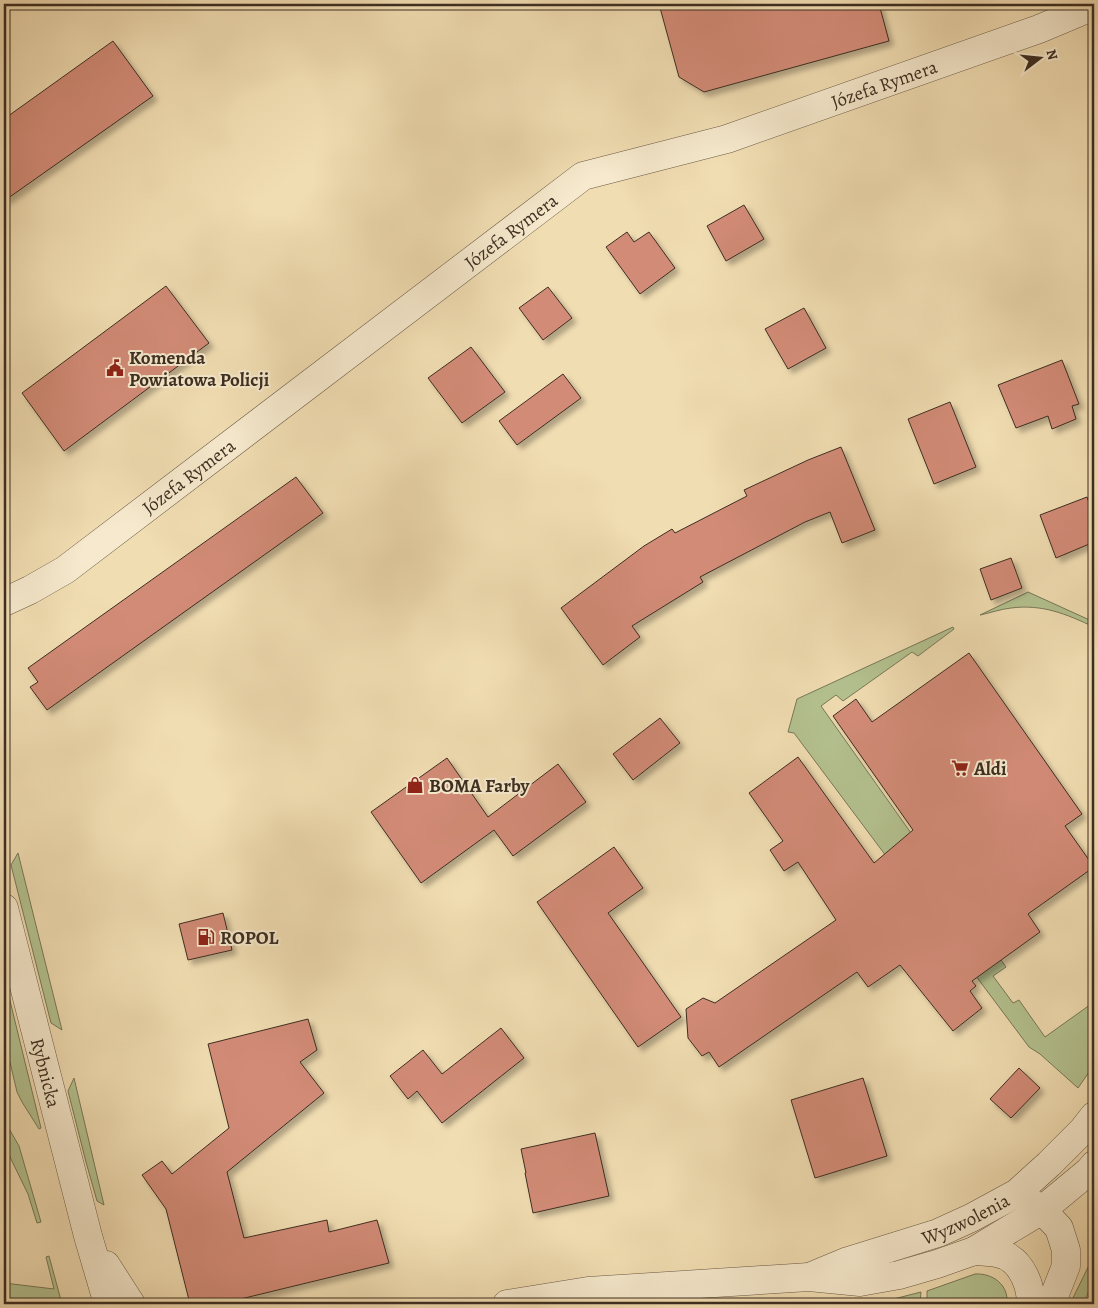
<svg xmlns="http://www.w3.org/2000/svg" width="1098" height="1308" viewBox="0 0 1098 1308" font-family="Alegreya,serif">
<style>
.green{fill:#b4c290;stroke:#787858}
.building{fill:#d28b77;stroke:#3d2e21;filter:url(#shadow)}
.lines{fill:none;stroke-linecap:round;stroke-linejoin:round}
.minor-casing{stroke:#6a5a45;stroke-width:29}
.minor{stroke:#f6e9cd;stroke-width:28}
.labels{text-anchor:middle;stroke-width:4;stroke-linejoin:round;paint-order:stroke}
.street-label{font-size:19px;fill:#3d2e21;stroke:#f6e9cd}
.poi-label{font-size:19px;font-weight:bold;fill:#3d2e21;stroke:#f6e9cd;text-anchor:start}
</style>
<defs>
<filter id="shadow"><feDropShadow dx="4.5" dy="4.5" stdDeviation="2.5" flood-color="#0004"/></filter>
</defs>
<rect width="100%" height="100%" fill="#f1ddb2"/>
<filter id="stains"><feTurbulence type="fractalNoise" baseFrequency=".004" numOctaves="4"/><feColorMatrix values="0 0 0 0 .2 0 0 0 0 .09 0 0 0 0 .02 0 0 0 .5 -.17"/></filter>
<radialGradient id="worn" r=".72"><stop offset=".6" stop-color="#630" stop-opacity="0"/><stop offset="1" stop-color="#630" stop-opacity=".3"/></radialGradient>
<!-- green -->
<g class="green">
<path d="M1028 592 1094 622V627C1066 614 1043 604 1011 608 1001 609 990 613 980 615Z"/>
<path d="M953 627 954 629 918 656 912 652 843 701 836 695 821 706 1006 967 993 976 1013 1003 1019 1000 1045 1037 1094 1002V1065L1078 1088 1040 1054 1029 1047 794 733 788 732 797 699Z"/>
<path d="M18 853 62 1030 51 1023 11 865Z"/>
<path d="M4 976 41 1128 39 1129 22 1102 17 1092 4 1037Z"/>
<path d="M74 1078 104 1205 97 1201 86 1162 68 1091Z"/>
<path d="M4 1120 19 1146 41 1222 37 1223 28 1194 9 1155 4 1158Z"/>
<path d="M1094 1255V1280L1083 1304H1070Z"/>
<path d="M49 1256 62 1304H4V1283L54 1289 46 1257Z"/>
<path d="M975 1274C993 1273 1009 1285 1007 1304H927V1291Z"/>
<path d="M921 1292 920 1304H874Z"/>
</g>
<!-- building -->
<g class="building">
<path d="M659 4H879L889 41 704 92 679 77Z"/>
<path d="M113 41 153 96 4 201V119Z"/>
<path d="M744 205 764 239 726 261 707 226Z"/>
<path d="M627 232 634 242 649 232 675 268 640 294 606 247Z"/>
<path d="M166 286 209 343 64 451 22 393Z"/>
<path d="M548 287 572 318 543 340 519 308Z"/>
<path d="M804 308 826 348 788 369 765 329Z"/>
<path d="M471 347 505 392 462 423 428 378Z"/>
<path d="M1062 360 1079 404 1072 406 1076 419 1052 429 1048 416 1016 428 998 385Z"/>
<path d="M563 374 581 398 517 445 499 421Z"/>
<path d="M950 402 976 467 934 484 908 419Z"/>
<path d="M841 447 875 530 842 543 830 512 805 522 700 577 703 582 632 626 640 637 603 665 561 608 644 546 672 529 675 533 747 496 744 490 808 460Z"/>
<path d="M296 477 323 513 47 710 30 687 38 682 28 668Z"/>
<path d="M1087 497 1094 516V542L1056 558 1040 515Z"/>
<path d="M1011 558 1022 588 991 600 980 569Z"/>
<path d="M969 653 1082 814 1065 826 1094 867 1028 914 1040 932 972 981 976 986 970 991 982 1008 953 1031 900 965 868 987 857 972 719 1067 709 1052 702 1056 688 1038 686 1009 703 998 715 1003 836 920 798 862 784 871 770 850 783 841 749 793 798 757 874 863 913 830 833 716 856 699 872 722Z"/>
<path d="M660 718 680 743 633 780 613 754Z"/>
<path d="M447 758 488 817 558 764 586 802 513 856 494 830 421 883 371 812Z"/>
<path d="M614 847 643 888 608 913 681 1017 638 1047 537 902Z"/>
<path d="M223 913 232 950 188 960 179 924Z"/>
<path d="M308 1019 317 1050 300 1062 324 1093 227 1172 244 1238 327 1220 329 1232 377 1220 389 1263 220 1304H190L166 1209 142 1175 162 1161 172 1174 229 1128 208 1044Z"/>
<path d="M501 1028 524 1058 442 1123 417 1091 408 1099 390 1076 423 1050 442 1074Z"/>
<path d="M1019 1068 1040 1088 1011 1118 990 1099Z"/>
<path d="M863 1078 887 1156 815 1178 791 1100Z"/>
<path d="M595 1133 609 1196 533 1213 525 1173H526L521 1149Z"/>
</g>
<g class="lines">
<!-- minor casing -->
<g class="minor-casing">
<g id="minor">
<path id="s1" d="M4 602 30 590 65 570 583 176 727 139 1039 29 1094 6"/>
<path id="s2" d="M4 908 88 1236 108 1304"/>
<path d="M1027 1200 1042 1210 1059 1228 1066 1250V1266L1051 1304"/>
<path d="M974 1251C984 1252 996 1251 1006 1256 1023 1264 1031 1287 1031 1304"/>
<path d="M106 1265 131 1304"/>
<path id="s3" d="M812 1276 848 1261 938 1233 971 1218 1017 1193 1049 1164 1083 1130 1094 1116"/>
<path d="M507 1304 588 1291 809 1277 860 1282 899 1275 937 1264 974 1251 1042 1210 1089 1171 1094 1165"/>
</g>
</g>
<!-- minor -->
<use href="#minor" class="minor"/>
</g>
<!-- icons -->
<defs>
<g id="civic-bare" transform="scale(1.35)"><path d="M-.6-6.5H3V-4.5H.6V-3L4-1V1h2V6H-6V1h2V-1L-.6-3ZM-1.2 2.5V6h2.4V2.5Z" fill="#8f2418" stroke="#f6e9cd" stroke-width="2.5" paint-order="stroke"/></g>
<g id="supermarket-bare" transform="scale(1.35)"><path d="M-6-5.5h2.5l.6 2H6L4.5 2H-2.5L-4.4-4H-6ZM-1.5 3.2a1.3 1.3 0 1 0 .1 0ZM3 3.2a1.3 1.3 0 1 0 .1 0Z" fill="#8f2418" stroke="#f6e9cd" stroke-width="2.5" paint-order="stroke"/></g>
<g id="shop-bare" transform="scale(1.35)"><path d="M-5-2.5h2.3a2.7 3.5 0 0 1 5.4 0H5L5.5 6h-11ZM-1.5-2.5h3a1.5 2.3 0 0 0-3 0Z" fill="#8f2418" stroke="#f6e9cd" stroke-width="2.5" paint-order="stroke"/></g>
<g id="fuel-bare" transform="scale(1.35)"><path d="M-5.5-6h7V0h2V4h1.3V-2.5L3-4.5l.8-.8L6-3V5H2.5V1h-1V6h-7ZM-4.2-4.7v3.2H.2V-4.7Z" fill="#8f2418" stroke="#f6e9cd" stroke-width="2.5" paint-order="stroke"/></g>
</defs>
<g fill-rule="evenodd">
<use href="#civic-bare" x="115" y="368"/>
<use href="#supermarket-bare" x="960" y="768"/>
<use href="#shop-bare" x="415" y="785"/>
<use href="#fuel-bare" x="206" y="937"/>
</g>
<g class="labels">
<!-- street labels -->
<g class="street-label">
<text dy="7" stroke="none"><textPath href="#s1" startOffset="1035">Józefa Rymera</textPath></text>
<text dy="7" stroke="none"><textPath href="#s1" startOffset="629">Józefa Rymera</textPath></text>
<text dy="7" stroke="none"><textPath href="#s1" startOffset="224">Józefa Rymera</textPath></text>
<text dy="7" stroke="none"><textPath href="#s2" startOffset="170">Rybnicka</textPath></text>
<text dy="7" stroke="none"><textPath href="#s3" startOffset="164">Wyzwolenia</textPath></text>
</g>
<!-- poi labels -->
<g class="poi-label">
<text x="129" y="364">Komenda<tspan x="129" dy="22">Powiatowa Policji</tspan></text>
<text x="974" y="775">Aldi</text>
<text x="429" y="792">BOMA Farby</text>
<text x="220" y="944">ROPOL</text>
</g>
</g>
<!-- margin -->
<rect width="1098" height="1308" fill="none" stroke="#f1ddb2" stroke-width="20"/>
<rect x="5" y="5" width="1088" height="1298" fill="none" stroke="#3d2e21" stroke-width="2.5"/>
<rect x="10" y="10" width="1078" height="1288" fill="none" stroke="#3d2e21"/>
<!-- north arrow -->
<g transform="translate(1040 58) rotate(74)" stroke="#f6e9cd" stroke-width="4" paint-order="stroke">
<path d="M0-4L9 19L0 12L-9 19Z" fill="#3d2e21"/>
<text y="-8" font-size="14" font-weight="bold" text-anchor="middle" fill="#3d2e21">N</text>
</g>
<rect width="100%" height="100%" filter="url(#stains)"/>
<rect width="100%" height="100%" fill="url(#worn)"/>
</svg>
